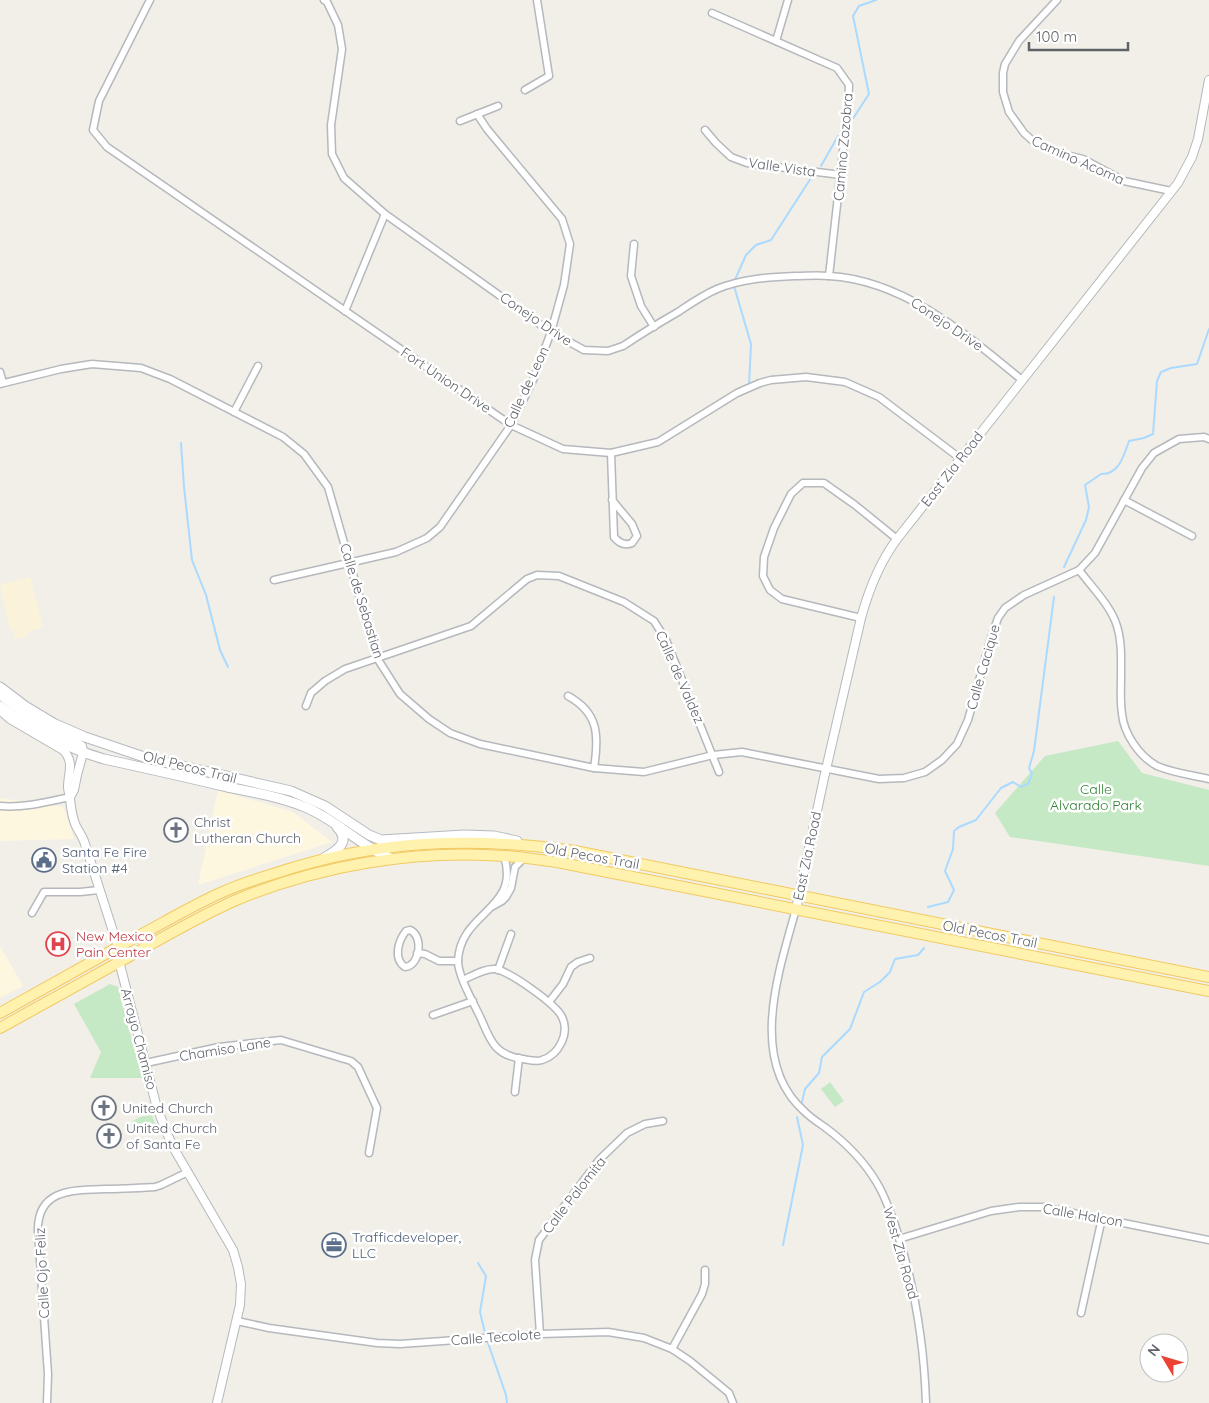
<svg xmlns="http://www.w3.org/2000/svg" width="1209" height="1403" viewBox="0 0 1209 1403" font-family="Quicksand,sans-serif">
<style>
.commercial{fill:#fef7e0}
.green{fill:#c5e8c5}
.sand{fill:#fbf3d9}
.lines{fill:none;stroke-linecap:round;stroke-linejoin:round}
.stream{stroke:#aadaff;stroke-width:2}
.minor-casing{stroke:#b5b8bc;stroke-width:9}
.tertiary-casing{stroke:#b5b8bc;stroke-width:10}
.secondary-casing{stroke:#b6babf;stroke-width:11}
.primary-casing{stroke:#f2c960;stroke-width:12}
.minor{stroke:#fff;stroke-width:6}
.tertiary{stroke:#fff;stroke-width:8}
.secondary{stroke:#fff;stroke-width:9}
.primary{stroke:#fff2af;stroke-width:10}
.labels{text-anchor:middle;stroke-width:5;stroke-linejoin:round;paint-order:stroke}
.street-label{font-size:14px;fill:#5f6368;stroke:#fff}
.park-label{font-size:14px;fill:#348238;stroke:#fff}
.worship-label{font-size:14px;fill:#5b616d;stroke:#fff;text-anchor:start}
.service-label{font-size:14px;fill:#4e5e75;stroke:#fff;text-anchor:start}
.health-label{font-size:14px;fill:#be3a42;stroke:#fff;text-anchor:start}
</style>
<rect width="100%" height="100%" fill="#f1efe8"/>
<!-- commercial -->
<g class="commercial">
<path d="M218 790 293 812 332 842 198 885Z"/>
<path d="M0 798 63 807 74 839 0 841Z"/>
<path d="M0 946 23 986 0 998Z"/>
</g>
<!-- green -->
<g class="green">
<path d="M1118 741 1142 773 1209 790V866L1010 837 995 813 1045 756Z"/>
<path d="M110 984 118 987 142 1078H90L101 1052 74 1004Z"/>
<path d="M830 1082 844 1101 835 1107 821 1089Z"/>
<path d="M152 1115 157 1130C146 1136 137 1135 126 1130 132 1119 139 1116 152 1115Z"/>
</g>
<!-- sand -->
<path class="sand" d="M30 577 43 627 27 632 28 636 15 639 13 630 11 631 10 629 0 585Z"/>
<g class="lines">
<!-- stream -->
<g class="stream">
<path d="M852 120 869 94 853 16 859 6 876 0"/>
<path d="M821 166 838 136"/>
<path d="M734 282 746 255 756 245 771 240 811 178"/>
<path d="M734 286 751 344 749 386"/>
<path d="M181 443 184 487 192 560 206 595 220 650 228 667"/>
<path d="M1064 567 1086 520 1089 507 1085 485 1101 474C1119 475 1124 455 1129 441L1144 438 1153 434 1157 381 1161 372 1171 368 1197 364 1209 329"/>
<path d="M928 907 948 902 954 890 945 871 953 849 954 831 959 827 976 820 1001 788 1013 782 1021 787 1028 784 1032 774 1029 768 1034 751 1054 597"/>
<path d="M802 1102 805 1089 819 1073 822 1057 850 1029 864 992 880 982 890 972 895 959 918 955 924 948"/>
<path d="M783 1245 803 1145 797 1117"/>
<path d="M478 1263 486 1276 480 1312 485 1333"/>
<path d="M488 1343 506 1395 507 1403"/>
</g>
<!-- minor casing -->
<g class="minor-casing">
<g id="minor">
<path d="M150 0 99 101 93 130 107 147 511 425 563 449 611 453 658 442 737 393 760 383 771 380 806 377 845 382 879 397 961 459"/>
<path d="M324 0 327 2 338 25 342 49 331 125 332 154 344 178 385 214 551 332 584 350 608 351 623 346C641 334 659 323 678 312 690 304 703 295 717 289 741 279 769 277 795 276 806 276 818 275 829 276 904 280 967 335 1022 380"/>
<path d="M1057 0 1019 41 1005 64 1003 73V92L1009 112 1024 133 1034 142 1054 152 1083 159 1124 181 1171 191"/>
<path d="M712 13 837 68 849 85 848 107 829 276"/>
<path d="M776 41 788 0"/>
<path d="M525 90 549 76 537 0"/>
<path d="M460 121 498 106"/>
<path d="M705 130 716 143 731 157 747 163 841 175"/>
<path d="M634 244 631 276 641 306 654 327"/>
<path d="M345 311 385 214"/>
<path d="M0 372 3 383"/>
<path d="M0 384 61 369 92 364 141 368 170 379 283 437 304 454 328 487 377 658 400 694 429 719 450 733 480 744 594 768 644 772 713 755 742 752 879 779 904 778 925 772 942 760 957 744 968 720 990 641 998 618 1005 608 1024 595 1079 570 1095 553 1142 468 1154 453 1179 439 1204 437 1209 439"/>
<path d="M234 412 258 366"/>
<path d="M611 453 614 537C619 543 625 546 632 543L637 536 632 524 612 500"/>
<path d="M1124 500 1192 536"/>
<path d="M1079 570C1091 586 1111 606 1117 626 1122 642 1121 659 1121 676 1121 688 1120 701 1122 714 1124 734 1139 756 1157 766 1173 773 1192 775 1209 779"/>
<path d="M274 580 396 552 427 538 440 527 511 425 533 380 551 332 564 285 570 244 562 219 487 129 477 114"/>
<path d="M861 618 782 599 770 590 763 576 764 557 774 528 791 494 803 483H824L855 505 897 539"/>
<path d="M568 696C599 713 599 736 594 768"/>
<path d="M306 706 311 693 325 681 345 669 471 626 527 579 537 575 559 576 624 602 654 621 666 640 719 772"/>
<path d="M0 806C24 808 47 802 70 797"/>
<path d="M493 906 502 901 506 897 511 888 515 867 524 858"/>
<path d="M796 909C779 971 747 1061 805 1112 811 1118 819 1123 826 1128 846 1143 864 1161 877 1183 885 1196 890 1211 895 1225 914 1282 924 1343 926 1403"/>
<path d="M32 913 44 892H80L99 890"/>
<path d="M410 930C424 936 420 966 405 967 393 959 398 941 406 931Z"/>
<path d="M417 953 425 954 439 961H458"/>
<path d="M498 970 511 934"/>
<path d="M463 980C472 976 485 968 495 969 509 971 556 1004 562 1017 570 1033 559 1055 542 1060 536 1062 529 1060 523 1059 497 1056 491 1043 482 1021 475 1005 458 977 458 961 460 911 521 910 504 856"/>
<path d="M549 1002 563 984 571 967 578 962 590 958"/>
<path d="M433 1015 473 1001"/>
<path d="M146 1063 219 1047 281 1040 351 1061 358 1067 377 1108 369 1153"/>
<path d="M515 1092 519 1058"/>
<path d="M899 1239 991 1211 1019 1207H1043L1209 1240"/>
<path d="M1081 1313 1102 1218"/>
<path d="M237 1321 269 1328 377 1343 400 1344 540 1334 608 1332 644 1338 672 1349 690 1361 729 1393 733 1403"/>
<path d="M540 1334 535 1260 539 1240 599 1160 627 1133 645 1124 663 1121"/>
<path d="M672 1349 702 1294 705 1284V1270"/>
<path d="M47 1403 48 1374 38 1231C37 1189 73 1190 104 1189 121 1189 138 1188 155 1187L161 1185 188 1172"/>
</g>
</g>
<!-- tertiary casing -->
<g class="tertiary-casing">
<g id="tertiary">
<path d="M0 695C16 709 35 720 54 731 63 736 74 739 82 746L83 753 77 775 74 790 70 797"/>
<path d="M1 711 10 719 63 750C75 762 68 773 68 787 68 791 70 795 70 799 71 808 72 818 76 826 79 832 83 837 85 844L118 947 119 961 157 1108 167 1133 173 1147 233 1250 238 1267 241 1284 240 1305 217 1403"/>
<path d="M796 909 824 778 861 618C869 589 879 563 897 539L1178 183 1192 157 1198 139 1209 80"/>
</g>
</g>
<!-- secondary casing -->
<g class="secondary-casing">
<g id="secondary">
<path d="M0 687 25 706 55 724 85 737 147 758 291 791 325 806 369 835 381 840 464 835 494 836 517 841"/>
<path d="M0 706C31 729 66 748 104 759 145 768 186 777 227 787 253 792 280 797 305 807 337 820 361 847 393 859"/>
<path d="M324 858C336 851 352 842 337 827"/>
</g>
</g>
<!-- primary casing -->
<g class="primary-casing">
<g id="primary">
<path d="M0 1013C43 989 86 965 129 941 158 926 186 909 216 895 235 886 256 879 276 873 376 840 471 836 575 851L1209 977"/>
<path d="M0 1028C43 1004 86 980 130 956 164 937 198 917 234 901 316 866 415 849 505 856 522 857 540 860 557 862L1209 991"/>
</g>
</g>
<!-- minor -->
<use href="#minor" class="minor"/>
<!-- tertiary -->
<use href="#tertiary" class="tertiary"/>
<!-- secondary -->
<use href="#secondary" class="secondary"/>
<!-- primary -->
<use href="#primary" class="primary"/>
</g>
<!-- icons -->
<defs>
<g id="church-ring" transform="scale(1.25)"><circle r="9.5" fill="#fff" stroke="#6b7280" stroke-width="1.5"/><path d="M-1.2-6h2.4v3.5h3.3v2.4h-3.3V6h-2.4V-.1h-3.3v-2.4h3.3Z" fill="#6b7280"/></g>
<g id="civic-ring" transform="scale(1.25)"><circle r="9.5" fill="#fff" stroke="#5c6f8a" stroke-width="1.5"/><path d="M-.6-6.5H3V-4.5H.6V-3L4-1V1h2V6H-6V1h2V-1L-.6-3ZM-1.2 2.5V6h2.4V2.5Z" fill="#5c6f8a"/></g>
<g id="hospital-ring" transform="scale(1.25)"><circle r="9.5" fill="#fff" stroke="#e0444e" stroke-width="1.5"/><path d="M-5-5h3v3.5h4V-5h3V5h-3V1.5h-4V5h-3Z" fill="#e0444e"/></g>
<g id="office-ring" transform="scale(1.25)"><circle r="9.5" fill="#fff" stroke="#5c6f8a" stroke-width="1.5"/><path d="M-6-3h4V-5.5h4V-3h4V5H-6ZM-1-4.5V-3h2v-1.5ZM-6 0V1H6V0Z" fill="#5c6f8a"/></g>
</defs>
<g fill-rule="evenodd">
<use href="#church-ring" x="176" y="830"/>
<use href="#civic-ring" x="44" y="860"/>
<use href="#hospital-ring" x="58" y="944"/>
<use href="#church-ring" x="104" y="1108"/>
<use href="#church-ring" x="109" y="1136"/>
<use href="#office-ring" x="334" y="1245"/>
</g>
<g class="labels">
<!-- street labels -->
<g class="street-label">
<text transform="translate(843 147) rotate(-85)" y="5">Camino Zozobra</text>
<text transform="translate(1078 160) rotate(24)" y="5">Camino Acoma</text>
<text transform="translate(782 167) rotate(8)" y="5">Valle Vista</text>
<text transform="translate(536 319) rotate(34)" y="5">Conejo Drive</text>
<text transform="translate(947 324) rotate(34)" y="5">Conejo Drive</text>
<text transform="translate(446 380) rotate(34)" y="5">Fort Union Drive</text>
<text transform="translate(526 387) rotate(-65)" y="5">Calle de Leon</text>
<text transform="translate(952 469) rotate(-52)" y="5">East Zia Road</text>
<text transform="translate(362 601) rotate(73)" y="5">Calle de Sebastian</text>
<text transform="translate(983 667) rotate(-74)" y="5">Calle Cacique</text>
<text transform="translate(680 677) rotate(66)" y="5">Calle de Valdez</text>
<text transform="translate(190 767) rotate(14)" y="5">Old Pecos Trail</text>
<text transform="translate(592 856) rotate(10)" y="5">Old Pecos Trail</text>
<text transform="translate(807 856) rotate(-78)" y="5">East Zia Road</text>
<text transform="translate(990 934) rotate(11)" y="5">Old Pecos Trail</text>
<text transform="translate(139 1039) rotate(75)" y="5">Arroyo Chamiso</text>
<text transform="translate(225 1049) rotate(-9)" y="5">Chamiso Lane</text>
<text transform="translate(574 1195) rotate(-52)" y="5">Calle Palomita</text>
<text transform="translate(1083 1215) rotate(10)" y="5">Calle Halcon</text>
<text transform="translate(901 1253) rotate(74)" y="5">West Zia Road</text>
<text transform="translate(42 1273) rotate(-93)" y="5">Calle Ojo Feliz</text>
<text transform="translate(496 1337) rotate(-4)" y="5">Calle Tecolote</text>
</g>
<!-- park labels -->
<g class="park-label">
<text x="1096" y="794">Calle<tspan x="1096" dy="16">Alvarado Park</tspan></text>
</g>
<!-- worship labels -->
<g class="worship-label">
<text x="194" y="827">Christ<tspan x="194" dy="16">Lutheran Church</tspan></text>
<text x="122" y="1113">United Church</text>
<text x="126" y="1133">United Church<tspan x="126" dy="16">of Santa Fe</tspan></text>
</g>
<!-- service labels -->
<g class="service-label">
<text x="62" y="857">Santa Fe Fire<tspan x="62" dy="16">Station #4</tspan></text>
<text x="352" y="1242">Trafficdeveloper,<tspan x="352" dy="16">LLC</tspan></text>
</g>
<!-- health labels -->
<g class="health-label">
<text x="76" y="941">New Mexico<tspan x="76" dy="16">Pain Center</tspan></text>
</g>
</g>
<!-- north arrow -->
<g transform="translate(1164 1358) rotate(308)"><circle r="24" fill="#ffffff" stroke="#bfc1c3"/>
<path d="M0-4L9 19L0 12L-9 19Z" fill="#ea4335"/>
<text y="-8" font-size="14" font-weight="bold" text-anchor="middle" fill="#5f6368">N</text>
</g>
<!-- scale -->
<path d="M1029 42v8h99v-8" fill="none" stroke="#5f6368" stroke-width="2.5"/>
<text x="1036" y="42" font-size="15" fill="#5f6368" stroke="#ffffff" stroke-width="4" paint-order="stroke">100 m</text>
</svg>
